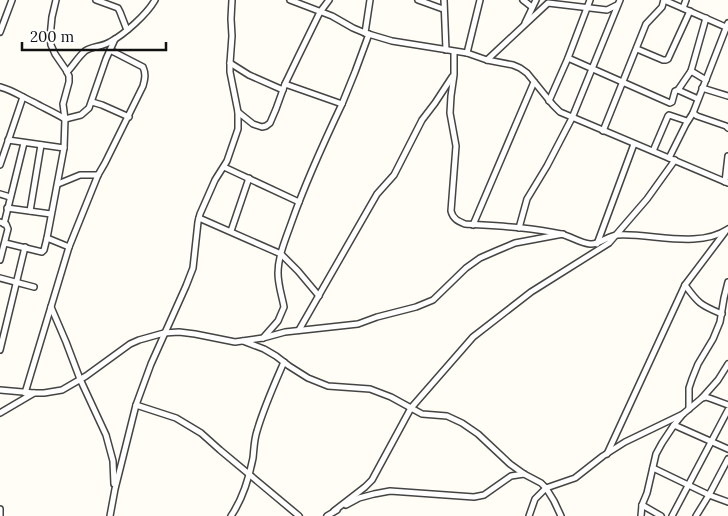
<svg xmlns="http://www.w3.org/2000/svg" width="728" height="516" viewBox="0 0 728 516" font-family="Lora,serif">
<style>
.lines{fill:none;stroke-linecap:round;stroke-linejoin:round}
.minor-casing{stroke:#444;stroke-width:8}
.minor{stroke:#fff;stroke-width:5}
</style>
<rect width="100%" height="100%" fill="#fffdf5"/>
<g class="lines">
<!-- minor casing -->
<g class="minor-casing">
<g id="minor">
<path d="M96 0 118 8 120 12 127 30"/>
<path d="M290 0 332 16 353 28 365 33 392 41 467 53 487 60 513 65 520 68 527 73 553 105 560 112 728 183"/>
<path d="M418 0 443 9"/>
<path d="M444 0 446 50"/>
<path d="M523 0 532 7"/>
<path d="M664 0 728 28"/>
<path d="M683 8 686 0"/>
<path d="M525 23 536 0"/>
<path d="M728 23 693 113 697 116 726 126 728 128"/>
<path d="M0 32 12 0"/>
<path d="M365 33 370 0"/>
<path d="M637 49 663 60H666L668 59 690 11"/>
<path d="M454 52V75L451 96 450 113 456 146 451 211C453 219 458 221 465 224 497 226 529 227 561 234 570 236 580 243 590 244 600 245 608 235 618 235 652 233 698 249 728 229"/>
<path d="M467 53 480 0"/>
<path d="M568 58 670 103 672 102 675 91 678 90 691 71 706 18"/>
<path d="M487 60 548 3 607 10 617 5"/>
<path d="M230 63 249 75 283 90"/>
<path d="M691 71 706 80"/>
<path d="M67 72C73 66 78 57 85 51 92 46 102 47 110 42 125 34 147 14 155 0"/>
<path d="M285 84 342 104 355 72 369 34"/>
<path d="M0 87C12 90 22 97 33 102 44 108 55 113 65 119L81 115 89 108 106 59 115 39"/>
<path d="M702 88 728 96"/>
<path d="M678 90 698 99"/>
<path d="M549 101 568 58 590 0"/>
<path d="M92 102 102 105 129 117"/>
<path d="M238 112 253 124 262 127 266 126 270 123 276 109 285 84 298 57 320 12 329 0"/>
<path d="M603 131 646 24 662 7 664 0"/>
<path d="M8 140 64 148"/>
<path d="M653 151 668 116 669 115 687 121"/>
<path d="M669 158 686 124 693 113"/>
<path d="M0 165 23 97"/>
<path d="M224 167 299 202"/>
<path d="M725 182 728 156"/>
<path d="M58 184 80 175H98"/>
<path d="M0 194 10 197"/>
<path d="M7 208 51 214"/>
<path d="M30 211 41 145"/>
<path d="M199 218 281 254 298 271 319 296"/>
<path d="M0 222 6 224 8 229 0 260"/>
<path d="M4 224 24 143"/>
<path d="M473 225 534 82"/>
<path d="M519 228 527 199 547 166 572 118 620 0"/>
<path d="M231 231 249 178"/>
<path d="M47 238 69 247"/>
<path d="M5 243 42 252 44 250 47 238 64 148 65 119 63 104 69 82V76L66 70 55 54 51 45 50 37 52 17 56 0"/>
<path d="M597 244 634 144"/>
<path d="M0 278 34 287"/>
<path d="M685 285C698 303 700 305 722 314"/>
<path d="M51 307 66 342 80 379 106 435 113 461 114 484"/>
<path d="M299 330 377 194 394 175 422 120 435 103 452 77"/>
<path d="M263 338 278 321 284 307C282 296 278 285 278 273 278 256 286 238 292 221 306 181 324 142 342 104"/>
<path d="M243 341 264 349 276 356 289 366 308 378 328 386 370 389 391 397 411 408 422 414 447 416 462 423 478 434 510 464 524 474 541 483 546 488 554 501 561 516"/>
<path d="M0 350 25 247"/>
<path d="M0 390 34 393H44L62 390 86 376 130 344 139 340 164 333 179 332 195 334 235 342 263 338 285 332 358 324 377 317 416 307 433 300 466 268 480 258 496 251 515 243 563 234"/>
<path d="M25 393 69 247 98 175 105 163 143 86C145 79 146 74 143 67L110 50"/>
<path d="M702 398 718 380 728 364"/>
<path d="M136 405 176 418 201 433 220 450 299 516"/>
<path d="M689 409V388L692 379 698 364 713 339 720 322 724 298 728 282"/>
<path d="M0 413 34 393"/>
<path d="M674 425 728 449"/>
<path d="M607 454 685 285 725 232"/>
<path d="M653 468 709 495 728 502"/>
<path d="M346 505 359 498 374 494 390 491 474 497 484 495 511 476 524 474"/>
<path d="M642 505 661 516"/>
<path d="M0 509V516"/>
<path d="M334 511 365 487 372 480 411 408 473 337 531 292 609 243 647 199 675 160"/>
<path d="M110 516 115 489 136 405 151 364 186 286 193 268 198 222 200 214 215 180 227 161 238 129V112L230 72V63L232 36 231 19 232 0"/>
<path d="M231 516C242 500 249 478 253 458 254 449 254 440 257 431 264 407 274 385 284 362"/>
<path d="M327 516 337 510"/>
<path d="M529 516 535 499 546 488 575 478 603 456 625 442 683 414"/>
<path d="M641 516 642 505 647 493 656 454 662 443 674 425 683 414 702 398 706 397 712 399 728 405"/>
<path d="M672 516 728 410"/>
<path d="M696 516 709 495 728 459"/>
</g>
</g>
<!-- minor -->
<use href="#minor" class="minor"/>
</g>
<!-- scale -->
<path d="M22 42v8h144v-8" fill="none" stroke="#111111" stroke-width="2.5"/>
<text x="30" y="42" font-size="15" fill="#111111" stroke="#ffffff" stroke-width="4" paint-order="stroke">200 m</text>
</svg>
